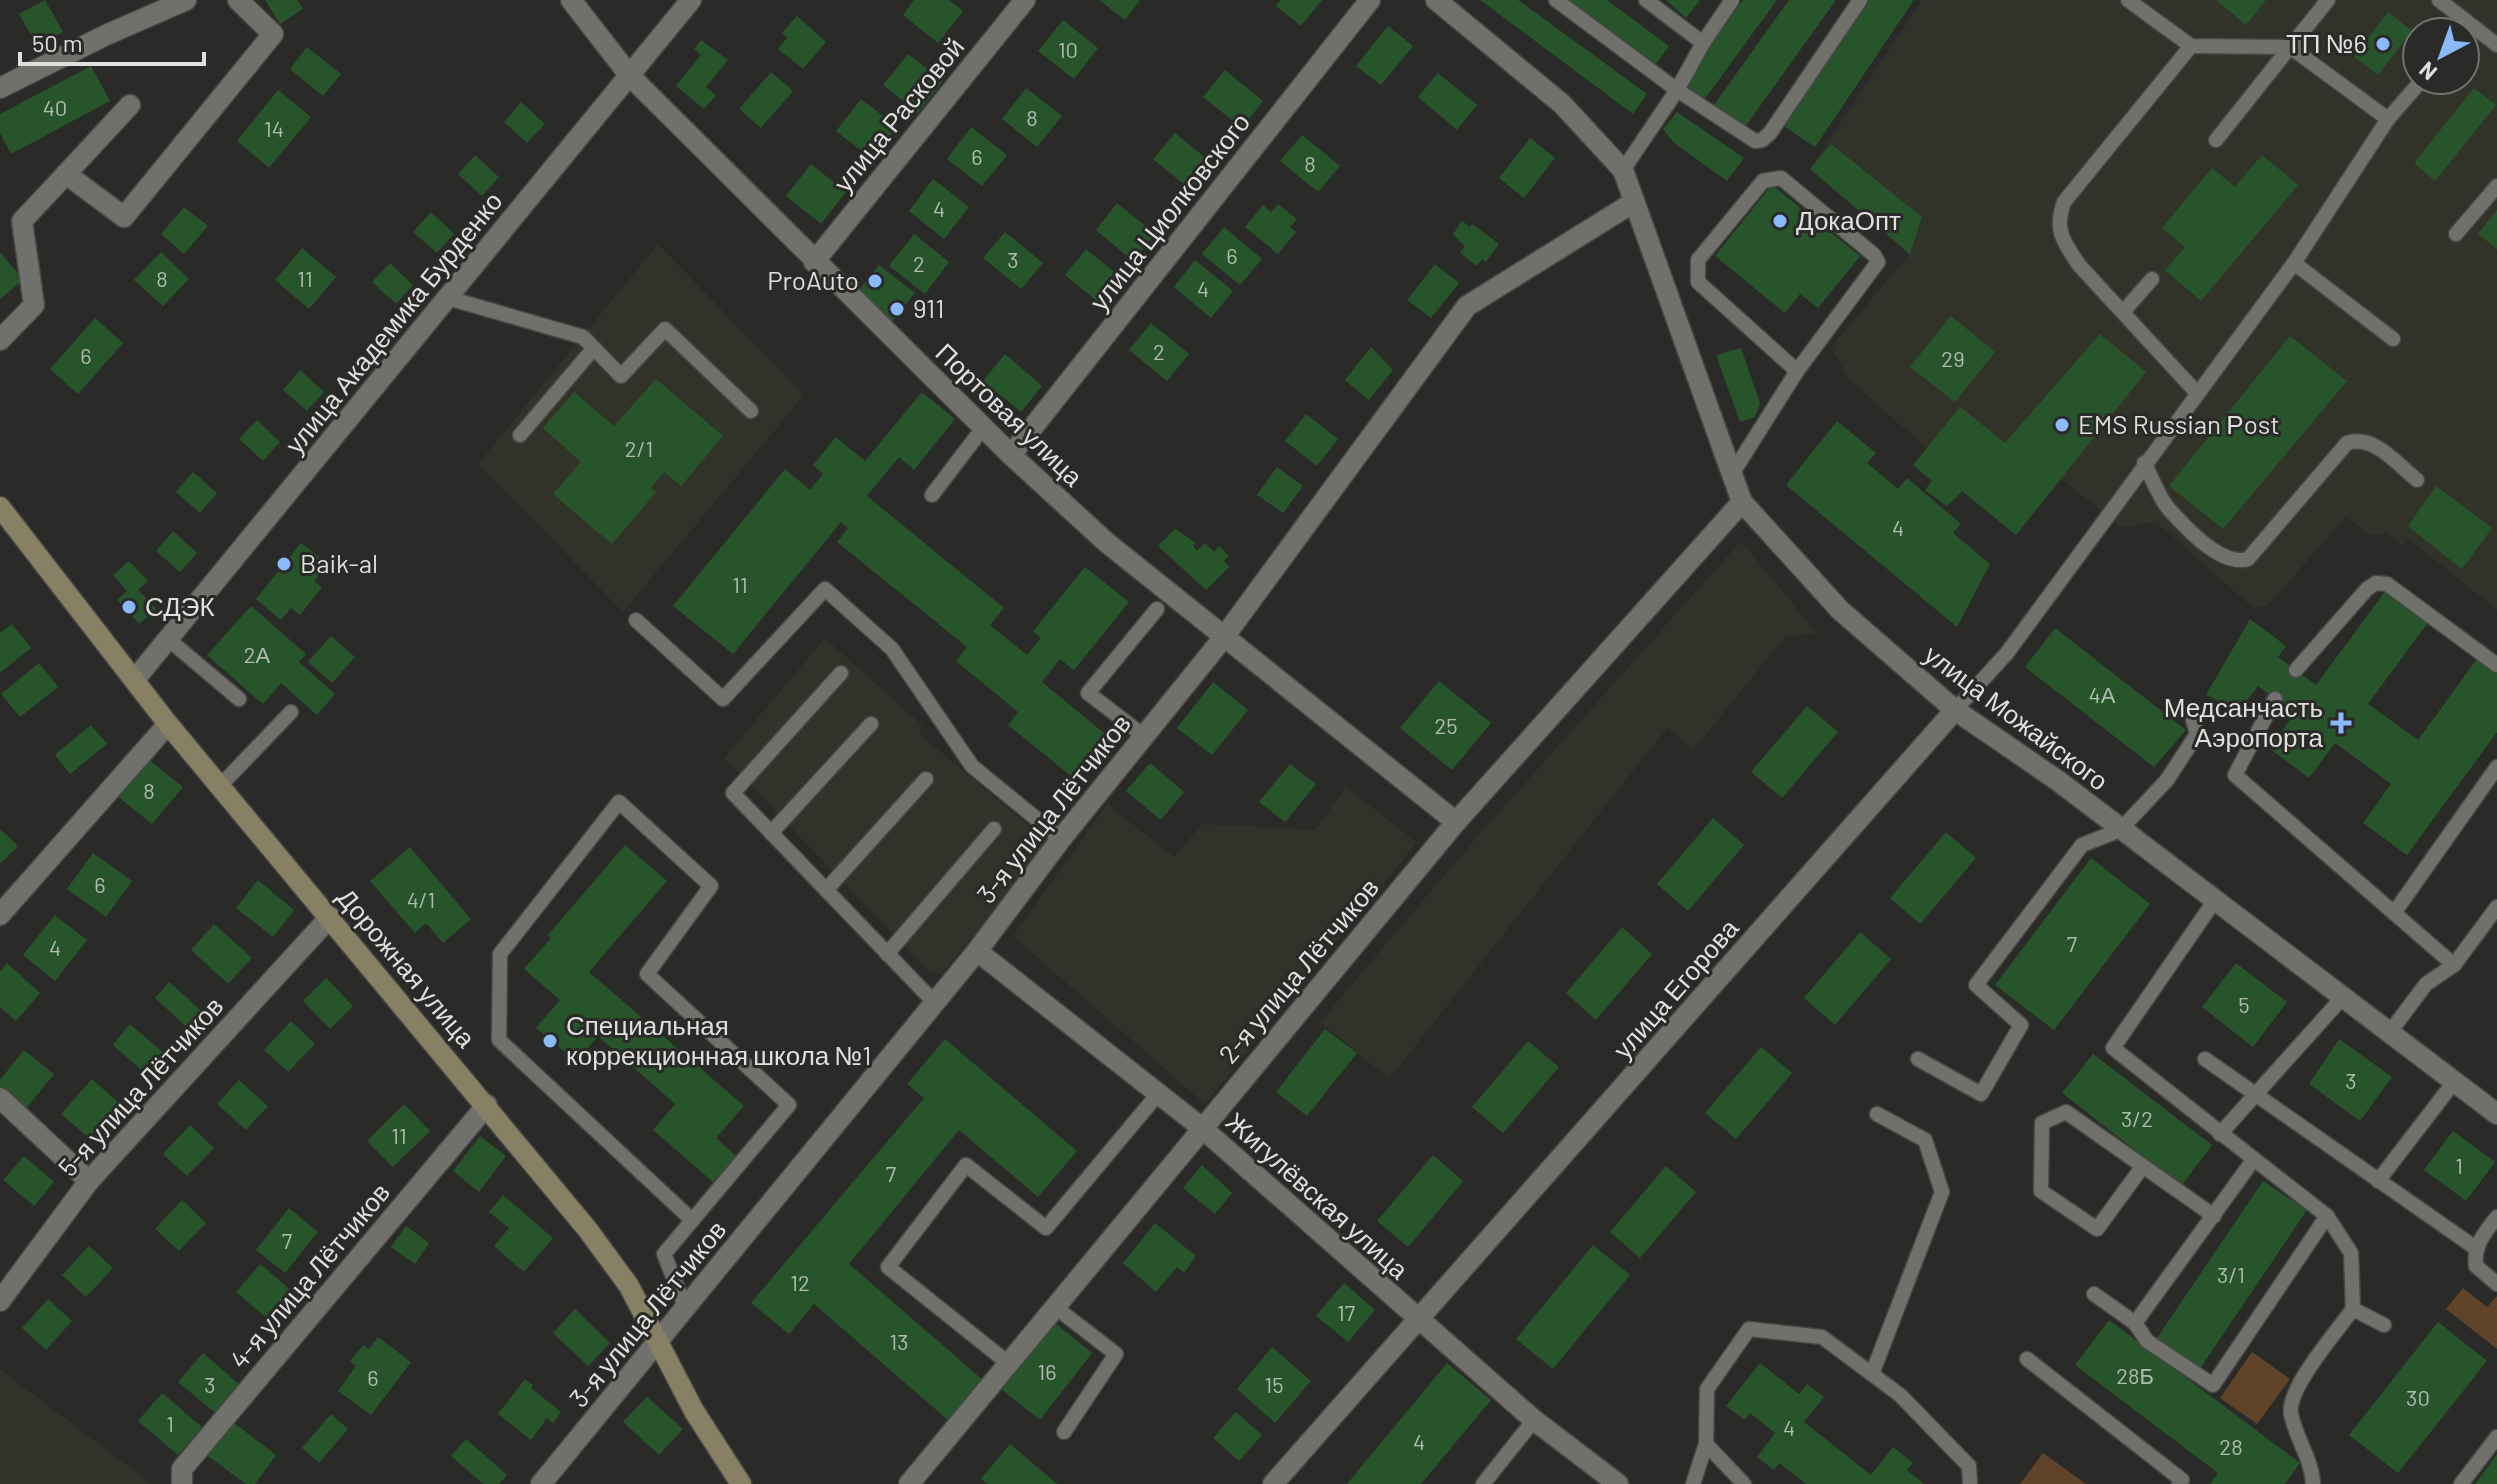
<svg xmlns="http://www.w3.org/2000/svg" width="2497" height="1484" viewBox="0 0 2497 1484" font-family="Barlow,sans-serif">
<style>
.built{fill:#31332a;fill-rule:evenodd}
.green{fill:#5f442a}
.building{fill:#28542c}
.lines{fill:none;stroke-linecap:round;stroke-linejoin:round}
.service-casing{stroke:#474845;stroke-width:17}
.minor-casing{stroke:#474845;stroke-width:23}
.tertiary-casing{stroke:#474845;stroke-width:23}
.secondary-casing{stroke:#474845;stroke-width:23}
.service{stroke:#70716d;stroke-width:14}
.minor{stroke:#70716d;stroke-width:20}
.tertiary{stroke:#70716d;stroke-width:20}
.secondary{stroke:#888064;stroke-width:20}
.poi-dot{fill:#8abafc;stroke:#2a2a28;stroke-width:3}
.labels{text-anchor:middle;stroke-width:6;stroke-linejoin:round;paint-order:stroke}
.number-label{font-size:22px;fill:#b1bcb1}
.poi-label{font-size:26px;fill:#dfdfdd;stroke:#2a2a28;text-anchor:start}
.street-label{font-size:26px;fill:#dfdfdd;stroke:#2a2a28}
</style>
<rect width="100%" height="100%" fill="#2a2a28"/>
<!-- built -->
<g class="built">
<path d="M1922 0H2497V610L2409 539 2403 546 2385 533 2370 535 2346 517 2268 605 2253 608 2156 522 2120 527 2062 479 2016 535 1962 491 1947 506 1925 490 1932 480 1926 448 1849 379 1831 348 1909 254 1810 169ZM2417 32H2465V80H2417Z"/>
<path d="M658 244 804 395 623 612 478 464Z"/>
<path d="M1741 541 1817 633 1785 637 1693 750 1667 728 1389 1079 1320 1022 1476 838Z"/>
<path d="M825 638 922 725 920 735 1046 840 1020 880 941 974 930 972 724 758Z"/>
<path d="M1346 787 1417 842 1205 1104 1013 936 1107 804 1174 857 1202 824 1315 830Z"/>
<path d="M0 1369 152 1484H0Z"/>
</g>
<!-- green -->
<g class="green">
<path d="M2463 1288 2487 1307 2497 1296V1349L2446 1309Z"/>
<path d="M2252 1352 2290 1379 2257 1424 2220 1398Z"/>
<path d="M2043 1453 2086 1484H2020Z"/>
</g>
<!-- building -->
<g class="building">
<path d="M45 0 63 32 38 47 19 14Z"/>
<path d="M265 0H297L303 9 280 24Z"/>
<path d="M914 0H949L963 11 938 43 903 15Z"/>
<path d="M1099 0H1140L1125 20Z"/>
<path d="M1281 0H1322L1301 26 1276 6Z"/>
<path d="M1480 0H1518L1647 94 1633 114Z"/>
<path d="M1569 0H1607L1669 46 1656 64Z"/>
<path d="M1666 0H1700L1686 18Z"/>
<path d="M1743 0H1777L1704 100 1682 84Z"/>
<path d="M1789 0H1836L1745 127 1714 105Z"/>
<path d="M1868 0H1914L1815 147 1782 125Z"/>
<path d="M2216 0H2266L2246 25Z"/>
<path d="M2388 12 2412 31 2378 75 2354 57Z"/>
<path d="M797 16 826 42 803 69 778 49 787 38 782 33Z"/>
<path d="M1063 20 1098 48 1074 79 1038 51Z"/>
<path d="M1388 26 1413 46 1381 85 1356 66Z"/>
<path d="M701 40 728 60 706 87 716 95 704 109 676 86 701 55 694 49Z"/>
<path d="M307 47 341 74 323 96 290 69Z"/>
<path d="M908 54 943 81 918 113 883 85Z"/>
<path d="M91 66 110 101 11 154 0 133V114Z"/>
<path d="M1225 70 1263 101 1242 128 1203 97Z"/>
<path d="M771 72 793 91 761 128 739 109Z"/>
<path d="M1438 73 1477 105 1457 130 1418 97Z"/>
<path d="M1026 88 1062 116 1037 147 1002 119Z"/>
<path d="M2474 88 2496 105 2435 181 2414 163Z"/>
<path d="M278 90 311 117 269 168 237 141Z"/>
<path d="M861 99 897 127 872 159 836 131Z"/>
<path d="M521 102 545 124 527 143 504 122Z"/>
<path d="M1677 112 1744 158 1727 181 1673 142 1663 129Z"/>
<path d="M971 127 1007 155 982 186 947 159Z"/>
<path d="M1175 133 1213 164 1191 190 1153 159Z"/>
<path d="M1302 135 1340 166 1318 192 1280 161Z"/>
<path d="M1530 138 1555 158 1524 198 1499 178Z"/>
<path d="M1831 144 1922 217 1910 254 1810 169Z"/>
<path d="M475 155 499 177 482 196 458 174Z"/>
<path d="M2262 155 2298 185 2201 301 2165 270 2185 247 2162 228 2212 168 2235 187Z"/>
<path d="M811 164 846 192 821 224 786 196Z"/>
<path d="M933 179 969 207 944 239 909 211Z"/>
<path d="M1772 185 1860 256 1818 308 1800 294 1785 313 1715 256Z"/>
<path d="M1117 203 1155 234 1133 261 1096 230Z"/>
<path d="M1278 204 1297 219 1290 227 1296 232 1278 254 1245 227 1263 205 1271 212Z"/>
<path d="M184 207 208 226 184 254 161 234Z"/>
<path d="M2497 210V249L2478 234Z"/>
<path d="M431 212 454 234 437 253 413 232Z"/>
<path d="M1462 221 1470 227 1472 224 1499 244 1486 262 1482 259 1477 266 1460 253 1465 246 1453 234Z"/>
<path d="M1224 227 1262 259 1240 285 1202 254Z"/>
<path d="M1005 232 1043 263 1021 289 983 258Z"/>
<path d="M914 234 949 262 925 294 889 266Z"/>
<path d="M302 248 336 277 309 309 275 280Z"/>
<path d="M1086 249 1124 280 1103 306 1065 275Z"/>
<path d="M0 252 23 280 0 299Z"/>
<path d="M161 252 189 279 163 306 134 280Z"/>
<path d="M1195 260 1233 291 1211 318 1174 287Z"/>
<path d="M390 263 413 285 396 304 372 282Z"/>
<path d="M1435 264 1459 283 1431 318 1407 300Z"/>
<path d="M879 265 915 293 890 324 854 296Z"/>
<path d="M1951 316 1995 352 1955 402 1910 367Z"/>
<path d="M95 318 123 343 78 394 50 369Z"/>
<path d="M1151 323 1189 354 1167 381 1129 350Z"/>
<path d="M2100 334 2146 372 2016 535 1962 491 1947 506 1925 490 1932 481 1913 465 1960 407 2005 443Z"/>
<path d="M2290 336 2347 381 2223 529 2169 486Z"/>
<path d="M1371 347 1393 370 1369 400 1345 380Z"/>
<path d="M1741 348 1760 403 1755 417 1740 422 1716 355Z"/>
<path d="M1005 354 1042 386 1021 412 983 381Z"/>
<path d="M300 370 324 392 307 411 283 390Z"/>
<path d="M656 379 723 436 681 486 664 472 651 488 656 492 612 544 553 494 581 462 543 428 574 392 614 426Z"/>
<path d="M922 392 955 419 914 470 899 457 867 496 1004 608 990 625 1027 655 1041 638 1033 631 1085 567 1129 602 1074 670 1060 659 1042 682 1110 738 1076 780 1008 725 1018 712 956 661 967 647 837 542 848 528 841 522 733 654 673 606 785 469 810 490 823 474 813 465 836 437 865 461Z"/>
<path d="M1306 414 1338 439 1317 466 1285 441Z"/>
<path d="M257 420 280 442 263 461 239 439Z"/>
<path d="M1837 421 1876 453 1867 463 1898 489 1907 478 1961 524 1953 533 1990 564 1957 627 1786 485Z"/>
<path d="M1277 467 1303 486 1283 513 1257 495Z"/>
<path d="M193 472 217 493 200 513 176 492Z"/>
<path d="M2436 486 2492 528 2462 569 2408 526Z"/>
<path d="M1175 529 1196 543 1193 546 1197 551 1205 543 1214 552 1219 546 1229 556 1224 561 1229 567 1206 590 1158 546Z"/>
<path d="M173 531 197 553 180 572 156 551Z"/>
<path d="M301 543 328 564 314 581 322 587 300 615 291 608 281 620 256 599Z"/>
<path d="M129 561 148 581 138 590 156 609 139 624 117 600 127 591 113 575Z"/>
<path d="M2387 589 2429 621 2368 704 2418 740 2479 656 2497 669V732L2407 855 2363 823 2391 784 2335 743 2309 778 2269 748 2295 713 2258 686 2239 711 2206 695 2250 619 2286 646 2278 657 2316 685Z"/>
<path d="M251 606 306 654 299 662 335 694 317 715 281 683 263 704 207 655Z"/>
<path d="M12 624 31 648 0 673V633Z"/>
<path d="M2055 628 2186 730 2154 767 2025 667Z"/>
<path d="M331 636 355 657 332 683 308 662Z"/>
<path d="M39 663 58 687 20 717 1 694Z"/>
<path d="M1439 681 1491 723 1452 770 1400 728Z"/>
<path d="M1213 682 1248 710 1212 755 1177 728Z"/>
<path d="M1807 706 1838 732 1782 798 1751 772Z"/>
<path d="M91 725 107 744 70 774 55 755Z"/>
<path d="M147 758 183 787 152 824 116 795Z"/>
<path d="M1150 763 1184 792 1161 820 1126 791Z"/>
<path d="M1290 764 1316 784 1285 822 1259 802Z"/>
<path d="M1713 818 1744 845 1688 911 1657 884Z"/>
<path d="M0 829 18 846 0 864Z"/>
<path d="M1946 832 1976 858 1920 924 1890 898Z"/>
<path d="M625 845 667 881 589 972 744 1106 716 1138 736 1156 713 1182 653 1130 675 1104 598 1036 576 1062 536 1028 560 1000 524 969 551 938 548 935Z"/>
<path d="M410 847 471 919 443 943 426 923 415 933 370 881Z"/>
<path d="M93 853 132 881 106 917 67 889Z"/>
<path d="M2091 858 2150 904 2054 1030 1995 985Z"/>
<path d="M258 880 294 910 273 937 236 908Z"/>
<path d="M55 915 87 940 55 981 23 955Z"/>
<path d="M214 924 252 958 228 984 191 950Z"/>
<path d="M1622 927 1652 954 1596 1020 1566 993Z"/>
<path d="M1860 932 1891 959 1835 1025 1804 998Z"/>
<path d="M7 963 40 993 16 1021 0 1007V972Z"/>
<path d="M2236 963 2287 1002 2253 1047 2202 1007Z"/>
<path d="M326 978 353 1006 330 1029 303 1001Z"/>
<path d="M169 982 205 1014 190 1030 155 998Z"/>
<path d="M291 1021 315 1044 288 1072 264 1050Z"/>
<path d="M130 1024 166 1055 148 1076 113 1045Z"/>
<path d="M1325 1029 1357 1053 1307 1116 1276 1092Z"/>
<path d="M945 1039 1077 1151 1038 1197 959 1130 849 1264 984 1381 949 1421 814 1304 789 1334 751 1303 924 1098 907 1084Z"/>
<path d="M2339 1039 2392 1077 2360 1121 2309 1084Z"/>
<path d="M1528 1041 1559 1067 1503 1133 1472 1107Z"/>
<path d="M1761 1047 1792 1073 1736 1139 1705 1113Z"/>
<path d="M24 1050 54 1074 25 1110 0 1090V1080Z"/>
<path d="M2093 1054 2212 1145 2181 1186 2062 1093Z"/>
<path d="M92 1079 120 1104 89 1138 61 1114Z"/>
<path d="M239 1080 268 1106 246 1130 217 1104Z"/>
<path d="M404 1104 430 1131 393 1167 367 1141Z"/>
<path d="M190 1125 214 1148 187 1176 163 1154Z"/>
<path d="M2453 1131 2495 1162 2466 1201 2424 1170Z"/>
<path d="M480 1136 506 1156 479 1192 453 1171Z"/>
<path d="M1433 1155 1463 1181 1408 1247 1377 1221Z"/>
<path d="M24 1156 54 1182 34 1206 3 1180Z"/>
<path d="M1202 1165 1232 1193 1215 1214 1183 1188Z"/>
<path d="M1666 1166 1696 1192 1640 1258 1610 1232Z"/>
<path d="M2263 1181 2307 1210 2199 1370 2155 1341Z"/>
<path d="M503 1195 553 1238 524 1272 494 1246 509 1228 489 1212Z"/>
<path d="M182 1200 206 1223 179 1251 155 1229Z"/>
<path d="M289 1208 318 1232 285 1273 256 1250Z"/>
<path d="M1155 1223 1196 1256 1184 1273 1177 1267 1156 1292 1123 1263Z"/>
<path d="M406 1226 429 1243 415 1264 391 1247Z"/>
<path d="M1593 1245 1630 1275 1553 1369 1516 1339Z"/>
<path d="M89 1246 113 1268 86 1297 62 1275Z"/>
<path d="M260 1264 300 1298 276 1326 236 1292Z"/>
<path d="M1344 1283 1375 1310 1348 1342 1316 1316Z"/>
<path d="M48 1299 72 1321 46 1350 22 1328Z"/>
<path d="M575 1309 610 1343 588 1366 553 1333Z"/>
<path d="M2109 1320 2300 1463 2285 1484H2210L2218 1473 2075 1365Z"/>
<path d="M2438 1322 2487 1361 2398 1473 2349 1435Z"/>
<path d="M1055 1323 1092 1353 1040 1420 1002 1390Z"/>
<path d="M378 1337 411 1362 371 1415 338 1391 356 1366 350 1361 363 1345 369 1349Z"/>
<path d="M1272 1347 1311 1381 1275 1423 1237 1389Z"/>
<path d="M203 1353 243 1388 219 1416 178 1382Z"/>
<path d="M1447 1363 1491 1400 1421 1484H1347Z"/>
<path d="M1760 1363 1799 1394 1807 1384 1824 1397 1804 1422 1871 1475 1893 1447 1913 1463 1907 1470 1924 1484H1806L1779 1463 1774 1470 1757 1457 1775 1433 1750 1413 1745 1420 1726 1406Z"/>
<path d="M525 1379 533 1385 531 1388 561 1412 553 1423 547 1418 531 1440 498 1414Z"/>
<path d="M162 1393 202 1427 178 1455 138 1421Z"/>
<path d="M647 1397 683 1429 659 1455 623 1422Z"/>
<path d="M1236 1412 1262 1435 1239 1461 1213 1438Z"/>
<path d="M331 1414 348 1429 319 1463 302 1448Z"/>
<path d="M230 1420 276 1455 255 1484H246L205 1454Z"/>
<path d="M466 1439 507 1475 499 1484H483L451 1456Z"/>
<path d="M1010 1444 1057 1484H987L981 1479Z"/>
<path d="M2497 1454V1484H2475Z"/>
</g>
<g class="lines">
<!-- service casing -->
<g class="service-casing">
<g id="service">
<path d="M1556 0 1677 90 1755 141 1762 140 1770 133 1860 0"/>
<path d="M2128 0 2191 46 2290 47 2216 140"/>
<path d="M2328 0 2290 47 2388 119"/>
<path d="M2439 0 2497 45"/>
<path d="M1703 43 1732 0"/>
<path d="M2191 46 2064 202C2054 230 2063 241 2079 265L2197 393"/>
<path d="M1623 170 1677 90 1703 43 1646 0"/>
<path d="M2456 234 2497 186"/>
<path d="M2294 263 2393 339"/>
<path d="M448 298 583 337 621 376 665 329 751 411"/>
<path d="M2123 312 2152 279"/>
<path d="M520 435 594 348"/>
<path d="M2144 463C2152 477 2158 496 2168 508 2185 527 2221 567 2248 559L2347 443C2374 434 2397 464 2417 480"/>
<path d="M1732 474 1797 371 1878 262 1874 255 1781 178 1763 181 1698 260V282L1797 371"/>
<path d="M932 495 983 428"/>
<path d="M636 620 723 699 825 589 892 649 972 766 1061 839"/>
<path d="M168 639 239 699"/>
<path d="M2296 670 2367 589 2376 583 2387 584 2497 665"/>
<path d="M841 673 733 793 935 1003"/>
<path d="M2275 699 2235 775 2454 965"/>
<path d="M1955 710 2007 653 2294 263 2388 119 2422 80"/>
<path d="M1144 736 1088 693 1157 609"/>
<path d="M220 786 291 712"/>
<path d="M771 833 871 724"/>
<path d="M826 890 926 779"/>
<path d="M2394 913 2497 767"/>
<path d="M887 954 994 829"/>
<path d="M2390 1032 2426 984 2454 965 2497 907"/>
<path d="M1918 1059 1981 1094 2021 1025 1976 985 2082 845 2120 830 2167 780 2197 734 2193 720"/>
<path d="M2205 1059 2477 1249"/>
<path d="M2220 1134 2343 997"/>
<path d="M2254 1159 2327 1216 2351 1253 2353 1309"/>
<path d="M2143 1166 2097 1229 2041 1191 2042 1123 2066 1112 2214 1216"/>
<path d="M2378 1181 2454 1082"/>
<path d="M2497 1217C2485 1232 2473 1246 2476 1266L2497 1284"/>
<path d="M2094 1294 2135 1323 2147 1341 2213 1385 2327 1216"/>
<path d="M1055 1307 1116 1354 1064 1432"/>
<path d="M686 1309 664 1254 789 1105 647 974 711 886 619 802 500 954 499 1040 692 1220"/>
<path d="M2135 1323 2254 1159 2113 1048 2215 900"/>
<path d="M2027 1359 2182 1480 2179 1484"/>
<path d="M1008 1363 888 1267 966 1165 1046 1228 1158 1094"/>
<path d="M1872 1374 1942 1192 1925 1140 1877 1114"/>
<path d="M1706 1444 1744 1484"/>
<path d="M1483 1484 1534 1420"/>
<path d="M1693 1484 1706 1444 1707 1389 1749 1329 1822 1337 1900 1395 1969 1466 1970 1484"/>
<path d="M2313 1484C2312 1459 2296 1439 2291 1414 2286 1389 2338 1330 2353 1309L2384 1325"/>
<path d="M2461 1484 2497 1437"/>
</g>
</g>
<!-- minor casing -->
<g class="minor-casing">
<g id="minor">
<path d="M571 0 630 76 1011 455 1106 542 1456 822"/>
<path d="M0 88 106 35 186 0"/>
<path d="M66 174 130 105"/>
<path d="M814 262 1025 0"/>
<path d="M0 340 34 305 22 221 66 174 124 217 273 34 238 0"/>
<path d="M1011 455 1370 0"/>
<path d="M0 915 168 724"/>
<path d="M977 951 1202 1128 1534 1420 1618 1484"/>
<path d="M0 1098 89 1181"/>
<path d="M0 1301 89 1181 330 917"/>
<path d="M182 1484V1469L487 1105"/>
<path d="M541 1484 977 951 1061 839 1224 637 1467 306 1634 202"/>
<path d="M909 1484 1456 822 1742 502"/>
<path d="M1273 1484 1955 710"/>
</g>
</g>
<!-- tertiary casing -->
<g class="tertiary-casing">
<g id="tertiary">
<path d="M1436 0 1562 104 1623 170 1742 502 1840 610 1955 710 2057 780 2497 1114"/>
<path d="M136 678 691 0"/>
</g>
</g>
<!-- secondary casing -->
<g class="secondary-casing">
<path id="secondary" d="M0 507 168 724 588 1230 629 1286 694 1411 741 1484"/>
</g>
<!-- service -->
<use href="#service" class="service"/>
<!-- minor -->
<use href="#minor" class="minor"/>
<!-- tertiary -->
<use href="#tertiary" class="tertiary"/>
<!-- secondary -->
<use href="#secondary" class="secondary"/>
</g>
<!-- markers -->
<g class="poi-dot">
<circle cx="2383" cy="44" r="8"/>
<circle cx="1780" cy="221" r="8"/>
<circle cx="875" cy="281" r="8"/>
<circle cx="897" cy="309" r="8"/>
<circle cx="2062" cy="425" r="8"/>
<circle cx="284" cy="564" r="8"/>
<circle cx="129" cy="607" r="8"/>
<path d="M2337 711h8v8h8v8h-8v8h-8v-8h-8v-8h8z"/>
<circle cx="550" cy="1041" r="8"/>
</g>
<g class="labels">
<!-- number labels -->
<g class="number-label">
<text x="1068" y="58">10</text>
<text x="55" y="116">40</text>
<text x="1032" y="126">8</text>
<text x="274" y="137">14</text>
<text x="977" y="165">6</text>
<text x="1310" y="172">8</text>
<text x="939" y="217">4</text>
<text x="1232" y="264">6</text>
<text x="1013" y="268">3</text>
<text x="919" y="272">2</text>
<text x="162" y="287">8</text>
<text x="305" y="287">11</text>
<text x="1203" y="297">4</text>
<text x="1159" y="360">2</text>
<text x="86" y="364">6</text>
<text x="1953" y="367">29</text>
<text x="639" y="457">2/1</text>
<text x="1898" y="536">4</text>
<text x="740" y="593">11</text>
<text x="257" y="663">2А</text>
<text x="2102" y="703">4А</text>
<text x="1446" y="734">25</text>
<text x="149" y="799">8</text>
<text x="100" y="893">6</text>
<text x="421" y="908">4/1</text>
<text x="2072" y="952">7</text>
<text x="55" y="956">4</text>
<text x="2244" y="1013">5</text>
<text x="2351" y="1089">3</text>
<text x="2137" y="1127">3/2</text>
<text x="399" y="1144">11</text>
<text x="2459" y="1174">1</text>
<text x="891" y="1182">7</text>
<text x="287" y="1249">7</text>
<text x="2231" y="1283">3/1</text>
<text x="800" y="1291">12</text>
<text x="1346" y="1321">17</text>
<text x="899" y="1350">13</text>
<text x="1047" y="1380">16</text>
<text x="2135" y="1384">28Б</text>
<text x="373" y="1386">6</text>
<text x="210" y="1393">3</text>
<text x="1274" y="1393">15</text>
<text x="2418" y="1406">30</text>
<text x="170" y="1432">1</text>
<text x="1789" y="1436">4</text>
<text x="1419" y="1450">4</text>
<text x="2231" y="1455">28</text>
</g>
<!-- poi labels -->
<g class="poi-label">
<text x="2367" y="53" text-anchor="end">ТП №6</text>
<text x="1796" y="230">ДокаОпт</text>
<text x="859" y="290" text-anchor="end">ProAuto</text>
<text x="913" y="318">911</text>
<text x="2078" y="434">EMS Russian Рost</text>
<text x="300" y="573">Baik-al</text>
<text x="145" y="616">СДЭК</text>
<text x="2323" y="717" text-anchor="end">Медсанчасть<tspan x="2323" dy="30">Аэропорта</tspan></text>
<text x="566" y="1035">Специальная<tspan x="566" dy="30">коррекционная школа №1</tspan></text>
</g>
<!-- street labels -->
<g class="street-label">
<text transform="translate(899 115) rotate(-51)" y="9">улица Расковой</text>
<text transform="translate(1170 212) rotate(-52)" y="9">улица Циолковского</text>
<text transform="translate(394 323) rotate(-51)" y="9">улица Академика Бурденко</text>
<text transform="translate(1009 415) rotate(44)" y="9">Портовая улица</text>
<text transform="translate(2016 718) rotate(37)" y="9">улица Можайского</text>
<text transform="translate(1054 809) rotate(-52)" y="9">3-я улица Лётчиков</text>
<text transform="translate(406 968) rotate(50)" y="9">Дорожная улица</text>
<text transform="translate(1299 971) rotate(-50)" y="9">2-я улица Лётчиков</text>
<text transform="translate(1676 989) rotate(-49)" y="9">улица Егорова</text>
<text transform="translate(141 1087) rotate(-48)" y="9">5-я улица Лётчиков</text>
<text transform="translate(1317 1196) rotate(42)" y="9">Жигулёвская улица</text>
<text transform="translate(310 1276) rotate(-50)" y="9">4-я улица Лётчиков</text>
<text transform="translate(648 1314) rotate(-51)" y="9">3-я улица Лётчиков</text>
</g>
</g>
<!-- north arrow -->
<g transform="translate(2441 56) rotate(221)"><circle r="38" fill="#2a2a28" stroke="#727270" stroke-width="2"/>
<path d="M0-6L14 30L0 20L-14 30Z" fill="#8abafc"/>
<text y="-12" font-size="22" font-weight="bold" text-anchor="middle" fill="#dfdfdd">N</text>
</g>
<!-- scale -->
<path d="M20 52v12h184v-12" fill="none" stroke="#dfdfdd" stroke-width="4"/>
<text x="32" y="52" font-size="24" fill="#dfdfdd" stroke="#2a2a28" stroke-width="6" paint-order="stroke">50 m</text>
</svg>
